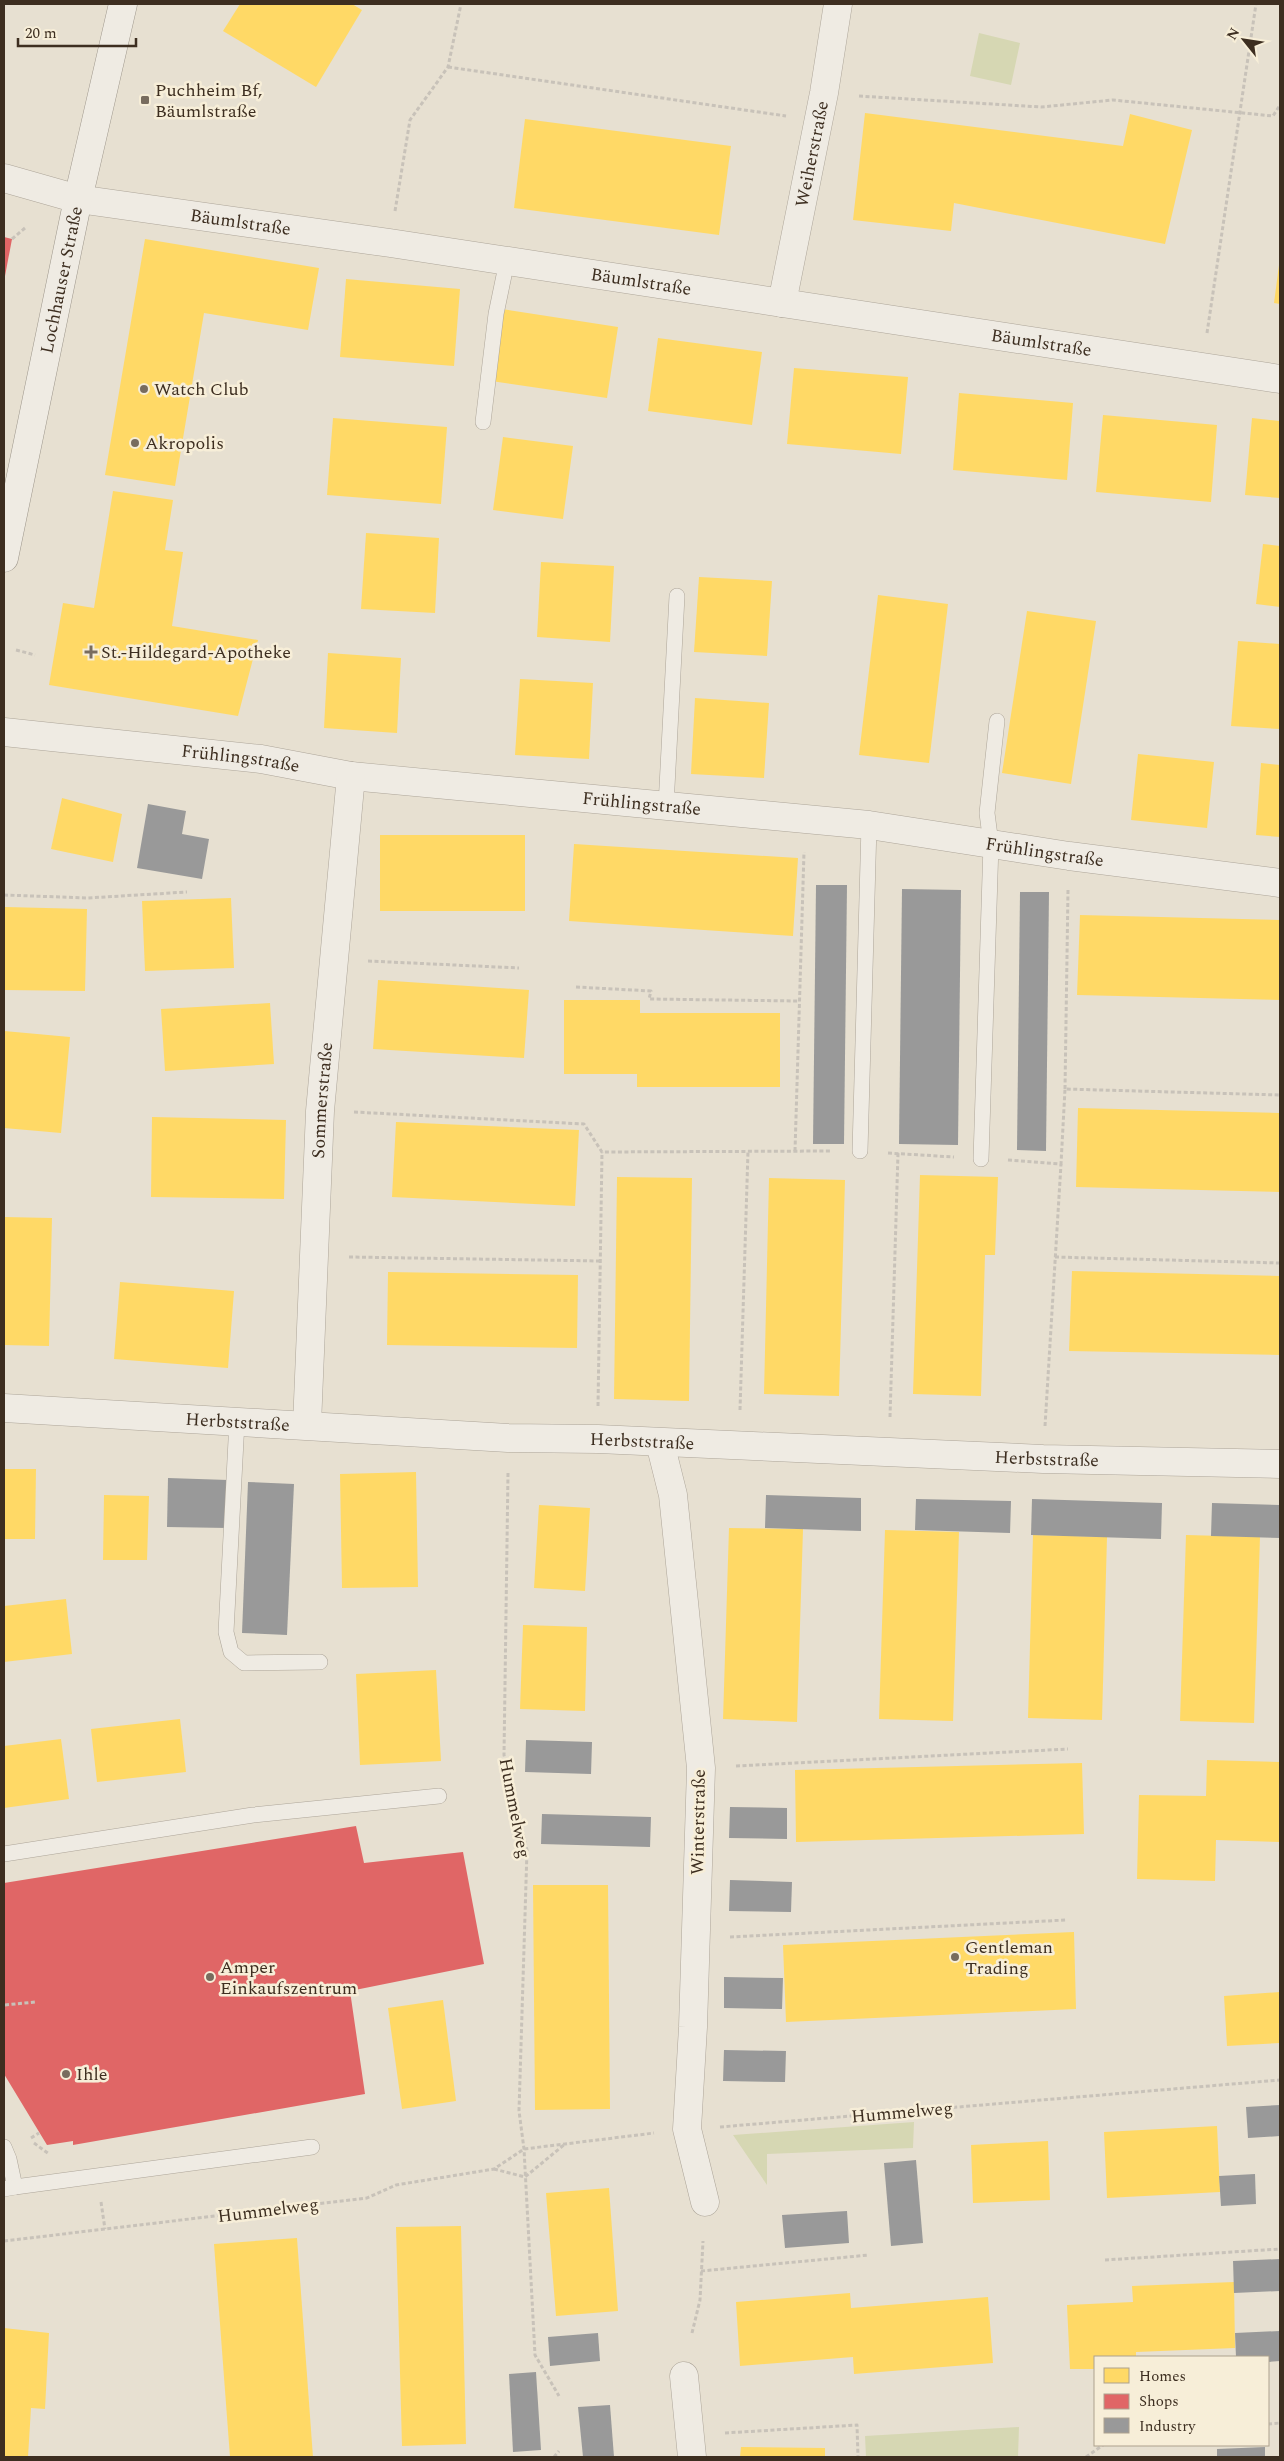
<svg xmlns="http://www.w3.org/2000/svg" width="1284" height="2461" viewBox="0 0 1284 2461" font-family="Spectral,serif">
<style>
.green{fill:#d6d7b3}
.homes{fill:#ffd966}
.shops{fill:#e06666}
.industry{fill:#999}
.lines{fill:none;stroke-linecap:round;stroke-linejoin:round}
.lane-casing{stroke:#ada599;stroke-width:16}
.street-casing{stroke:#ada599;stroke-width:29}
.secondary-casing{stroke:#9c958a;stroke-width:29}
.path{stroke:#c8c2b9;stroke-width:3;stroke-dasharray:4 2.5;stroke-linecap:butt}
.lane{stroke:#efebe3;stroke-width:15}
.street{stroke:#efebe3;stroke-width:28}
.secondary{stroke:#efebe3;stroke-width:28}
.poi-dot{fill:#786c5e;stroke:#f7eed8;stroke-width:2}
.labels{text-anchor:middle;stroke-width:5;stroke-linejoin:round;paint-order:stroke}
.poi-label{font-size:18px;fill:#3d2e20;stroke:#f7eed8;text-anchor:start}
.street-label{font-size:18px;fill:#3d2e20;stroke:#f7eed8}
</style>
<rect width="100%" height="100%" fill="#e7e0d1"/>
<!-- green -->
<g class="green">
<path d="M979 33 1020 43 1011 85 970 76Z"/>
<path d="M914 2122 913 2148 767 2154V2185L733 2135Z"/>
<path d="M1019 2427 1018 2457H866L865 2436Z"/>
</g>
<!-- homes -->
<g class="homes">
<path d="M240 4H352L362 10 316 87 223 31Z"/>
<path d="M865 113 1123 146 1130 114 1192 130 1165 244 954 203 951 231 853 220Z"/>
<path d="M525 119 731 146 719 235 514 208Z"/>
<path d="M145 239 319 268 308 330 204 313 175 486 105 475Z"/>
<path d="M1279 265H1280V304L1274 303Z"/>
<path d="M346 279 460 289 454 366 340 357Z"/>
<path d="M502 309 618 327 607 398 491 381Z"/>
<path d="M658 338 762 352 752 425 648 411Z"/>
<path d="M794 368 908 377 901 454 787 444Z"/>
<path d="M959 393 1073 403 1067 480 953 470Z"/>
<path d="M1103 415 1217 425 1211 502 1096 492Z"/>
<path d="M333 418 447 427 441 504 327 495Z"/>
<path d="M1252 418 1280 421V498L1245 495Z"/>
<path d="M503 437 573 446 563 519 493 510Z"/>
<path d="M113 491 173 500 165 550 183 552 172 626 258 640 238 716 49 685 63 603 94 608Z"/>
<path d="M366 533 439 538 435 613 361 609Z"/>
<path d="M1263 544 1280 546V607L1256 604Z"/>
<path d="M541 562 614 566 610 642 537 637Z"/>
<path d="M699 577 772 581 767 656 694 652Z"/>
<path d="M878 595 948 604 929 763 859 755Z"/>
<path d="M1027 611 1096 621 1071 784 1002 773Z"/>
<path d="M1238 641 1280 644V729L1231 726Z"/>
<path d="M328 653 401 658 397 733 324 728Z"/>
<path d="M520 679 593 683 589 759 515 755Z"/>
<path d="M695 698 769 703 764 778 691 774Z"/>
<path d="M1138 754 1214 762 1207 828 1131 820Z"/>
<path d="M1261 763 1280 765V837L1256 835Z"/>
<path d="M62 798 122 814 113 862 51 849Z"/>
<rect x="380" y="835" width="145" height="76"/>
<path d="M574 844 798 858 793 936 569 921Z"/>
<path d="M231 898 234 968 145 971 142 901Z"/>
<path d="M5 907 87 909 85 991 4 990Z"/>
<path d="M1080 915 1280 920V1000L1077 995Z"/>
<path d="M378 980 529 990 524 1058 373 1049Z"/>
<path d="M564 1000H640V1013H780V1087H637V1074H564Z"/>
<path d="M270 1003 274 1064 165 1071 161 1009Z"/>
<path d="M4 1031 70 1037 61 1133 4 1128Z"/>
<path d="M1078 1108 1280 1113V1192L1076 1187Z"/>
<path d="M152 1117 286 1120 284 1199 151 1197Z"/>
<path d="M396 1122 579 1130 575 1206 392 1197Z"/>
<path d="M920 1175 998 1177 995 1255H985L981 1396 913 1394Z"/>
<path d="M617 1177 692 1178 689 1401 614 1399Z"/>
<path d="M769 1178 845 1180 839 1396 764 1394Z"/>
<path d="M4 1217 52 1218 49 1346 4 1345Z"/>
<path d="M1072 1271 1280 1276V1355L1069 1351Z"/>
<path d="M388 1272 578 1275 577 1348 387 1345Z"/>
<path d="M120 1282 234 1291 228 1368 114 1359Z"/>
<path d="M4 1469H36L35 1539H4Z"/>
<path d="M416 1472 418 1587 342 1588 340 1474Z"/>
<path d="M104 1495 149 1496 147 1560H103Z"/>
<path d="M539 1505 590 1508 585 1591 534 1588Z"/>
<path d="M729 1528 803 1529 797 1722 723 1719Z"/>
<path d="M885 1530 959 1532 953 1721 879 1719Z"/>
<path d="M1033 1535 1107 1537 1102 1720 1028 1718Z"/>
<path d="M1186 1535 1260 1537 1254 1723 1180 1721Z"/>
<path d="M66 1599 72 1654 4 1662V1606Z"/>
<path d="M523 1625 587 1627 585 1711 520 1709Z"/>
<path d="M436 1670 441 1761 360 1765 356 1674Z"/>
<path d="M180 1719 186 1772 97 1782 91 1729Z"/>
<path d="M61 1739 69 1799 4 1808V1746Z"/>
<path d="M1207 1760 1280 1762V1842L1216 1840 1215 1881 1137 1879 1139 1795 1206 1796Z"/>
<path d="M1082 1763 1084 1834 796 1842 795 1770Z"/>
<path d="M533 1885H608L610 2109 535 2110Z"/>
<path d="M1074 1932 1076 2009 786 2022 783 1945Z"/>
<path d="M1280 1992V2043L1227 2046 1224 1996Z"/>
<path d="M443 2000 456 2101 402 2109 388 2008Z"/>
<path d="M1217 2126 1220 2192 1107 2198 1104 2132Z"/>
<path d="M1048 2141 1050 2200 973 2203 971 2145Z"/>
<path d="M609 2188 618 2311 556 2316 546 2193Z"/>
<path d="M461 2226 466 2444 402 2446 396 2227Z"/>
<path d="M297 2238 313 2457H230L214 2244Z"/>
<path d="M1234 2282 1235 2348 1136 2352V2357H1095V2369H1070L1067 2305 1133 2302 1132 2286Z"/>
<path d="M850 2293 851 2308 988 2297 993 2363 854 2374 853 2357 740 2366 736 2302Z"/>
<path d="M4 2328 49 2333 45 2409 31 2408 28 2457H4Z"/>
<path d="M741 2447 825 2448V2457H740Z"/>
</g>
<!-- shops -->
<g class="shops">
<path d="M4 237 12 239 5 276H4Z"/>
<path d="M356 1826 364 1863 463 1852 484 1964 350 1991 365 2094 73 2145V2141L47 2145 4 2074V1883Z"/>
</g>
<!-- industry -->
<g class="industry">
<path d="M148 804 186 811 182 834 209 839 202 879 137 868Z"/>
<path d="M816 885H847L844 1144H813Z"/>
<path d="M902 889 961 890 958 1145 899 1144Z"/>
<path d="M1020 892H1049L1046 1151 1017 1150Z"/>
<path d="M168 1478 228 1480V1528L167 1527Z"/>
<path d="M248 1482 294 1484 287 1635 242 1633Z"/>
<path d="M766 1495 861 1498V1531L765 1528Z"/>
<path d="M916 1499 1011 1501 1010 1533 915 1530Z"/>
<path d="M1032 1499 1162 1503 1161 1539 1031 1535Z"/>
<path d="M1212 1503 1280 1505V1538L1211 1536Z"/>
<path d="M526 1740 592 1742 591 1774 525 1772Z"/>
<path d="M730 1807 787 1808V1839L729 1838Z"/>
<path d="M542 1814 651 1817 650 1847 541 1844Z"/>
<path d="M730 1880 792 1882 791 1912 729 1911Z"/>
<path d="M724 1977 783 1978 782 2009 724 2008Z"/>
<path d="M724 2050 786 2051 785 2082 723 2081Z"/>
<path d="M1280 2105V2136L1248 2138 1246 2107Z"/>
<path d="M916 2160 923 2243 891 2246 884 2163Z"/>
<path d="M1255 2174 1256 2204 1221 2206 1219 2176Z"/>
<path d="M847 2211 849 2243 785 2248 782 2215Z"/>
<path d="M1280 2259V2291L1234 2293 1233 2261Z"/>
<path d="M1280 2331V2361L1268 2362V2357H1236L1235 2333Z"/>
<path d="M598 2333 600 2361 550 2366 548 2337Z"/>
<path d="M536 2372 541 2450 513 2452 509 2374Z"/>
<path d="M610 2405 614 2457H583L578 2407Z"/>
<path d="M1265 2447V2457H1217V2449Z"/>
</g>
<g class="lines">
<!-- lane casing -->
<g class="lane-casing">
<g id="lane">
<path d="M483 422 496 314 507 261"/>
<path d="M666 806 677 596"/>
<path d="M860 1151 869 825"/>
<path d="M981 1159 991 844 987 813 997 721"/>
<path d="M237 1421 226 1632 231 1652 244 1663 320 1662"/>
<path d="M4 1854 253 1815 439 1796"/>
<path d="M4 2147 9 2159 15 2187 4 2189"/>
<path d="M15 2187 312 2147"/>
</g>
</g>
<!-- street casing -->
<g class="street-casing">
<g id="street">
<path id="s1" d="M4 178 78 199 390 243 1280 379"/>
<path id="s2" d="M782 303 824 93 838 4"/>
<path id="s3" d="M4 732 261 759 351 776 869 825 1069 856 1280 883"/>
<path id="s4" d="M4 1408 508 1438 598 1439 1043 1459 1280 1464"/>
<path id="s5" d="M307 1425 320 1111 351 776"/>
<path d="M660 1443 673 1495 701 1768 693 2027 687 2129 705 2202"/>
<path d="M684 2376 692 2457"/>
</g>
</g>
<!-- secondary casing -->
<g class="secondary-casing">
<g id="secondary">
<path id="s6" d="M4 558 78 199 123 4"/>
</g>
</g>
<!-- path -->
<g class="path">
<path d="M448 67 786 116"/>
<path d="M859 96 1041 107 1113 100 1273 116 1280 105"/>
<path d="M395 211 410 120 448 67 461 4"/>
<path d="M12 239 25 228"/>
<path d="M1207 333 1256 4"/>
<path d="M16 650 35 655"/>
<path d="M4 895 88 898 187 892"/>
<path d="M368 961 519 968"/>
<path d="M576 987 651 991 649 999 798 1001"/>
<path d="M1065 1089 1068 890"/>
<path d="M354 1112 584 1124 602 1152 832 1151"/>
<path d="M795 1151 804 852"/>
<path d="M888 1153 954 1157"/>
<path d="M1008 1160 1061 1164 1065 1089 1280 1095"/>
<path d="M349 1257 601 1261"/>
<path d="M1055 1257 1280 1263"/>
<path d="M598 1406 602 1152"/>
<path d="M740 1410 748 1151"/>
<path d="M890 1417 898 1153"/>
<path d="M1045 1426 1061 1164"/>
<path d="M508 1473 504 1755 527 1850 519 2111 524 2149 535 2355 559 2396"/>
<path d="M736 1766 1068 1749"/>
<path d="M730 1937 1066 1920"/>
<path d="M5 2005 35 2002"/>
<path d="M720 2127 1280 2080"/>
<path d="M31 2138 39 2133"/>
<path d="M34 2143 49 2154"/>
<path d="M494 2169 525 2177 565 2144"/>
<path d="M101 2202 105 2229"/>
<path d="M4 2241 367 2198 396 2185 494 2169 524 2149 654 2133"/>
<path d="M1105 2260 1280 2249"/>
<path d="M701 2271 869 2255"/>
<path d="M692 2333 700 2300 703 2241"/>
<path d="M1268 2424 1280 2423"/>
<path d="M725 2433 857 2425 858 2457"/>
<path d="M554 2457 559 2451"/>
<path d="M1086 2457 1103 2445"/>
</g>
<!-- lane -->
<use href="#lane" class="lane"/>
<!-- street -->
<use href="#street" class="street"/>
<!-- secondary -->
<use href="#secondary" class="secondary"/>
</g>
<!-- markers -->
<g class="poi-dot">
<rect x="140" y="95" width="10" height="10" rx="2.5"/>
<circle cx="144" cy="389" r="5"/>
<circle cx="135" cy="443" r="5"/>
<path d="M88.5 644.5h5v5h5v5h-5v5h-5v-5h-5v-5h5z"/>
<circle cx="955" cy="1957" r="5"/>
<circle cx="210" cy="1977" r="5"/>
<circle cx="66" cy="2074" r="5"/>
</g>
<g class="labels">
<!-- poi labels -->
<g class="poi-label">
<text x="155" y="96">Puchheim Bf,<tspan x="155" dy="21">Bäumlstraße</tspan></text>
<text x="154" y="395">Watch Club</text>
<text x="145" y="449">Akropolis</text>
<text x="101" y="658">St.-Hildegard-Apotheke</text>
<text x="965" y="1953">Gentleman<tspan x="965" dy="21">Trading</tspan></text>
<text x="220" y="1973">Amper<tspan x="220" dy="21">Einkaufszentrum</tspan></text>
<text x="76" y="2080">Ihle</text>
</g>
<!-- street labels -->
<g class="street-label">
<text dy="6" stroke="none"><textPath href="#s2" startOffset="152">Weiherstraße</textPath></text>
<text dy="6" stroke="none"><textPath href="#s1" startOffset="241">Bäumlstraße</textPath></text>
<text dy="6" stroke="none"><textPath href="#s6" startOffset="284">Lochhauser Straße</textPath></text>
<text dy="6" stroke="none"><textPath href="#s1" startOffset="646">Bäumlstraße</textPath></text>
<text dy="6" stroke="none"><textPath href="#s1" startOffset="1051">Bäumlstraße</textPath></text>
<text dy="6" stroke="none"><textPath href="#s3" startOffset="238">Frühlingstraße</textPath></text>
<text dy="6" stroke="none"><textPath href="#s3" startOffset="642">Frühlingstraße</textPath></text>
<text dy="6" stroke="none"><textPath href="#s3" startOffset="1048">Frühlingstraße</textPath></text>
<text dy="6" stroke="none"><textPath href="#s5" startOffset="325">Sommerstraße</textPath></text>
<text dy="6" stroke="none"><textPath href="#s4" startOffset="234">Herbststraße</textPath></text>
<text dy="6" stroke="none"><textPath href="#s4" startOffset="639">Herbststraße</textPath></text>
<text dy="6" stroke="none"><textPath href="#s4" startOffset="1044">Herbststraße</textPath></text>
<text transform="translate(515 1808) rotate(79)" y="6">Hummelweg</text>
<text transform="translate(698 1822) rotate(-89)" y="6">Winterstraße</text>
<text transform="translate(902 2112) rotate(-5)" y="6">Hummelweg</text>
<text transform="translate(268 2210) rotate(-7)" y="6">Hummelweg</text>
</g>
</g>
<!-- border -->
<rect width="1284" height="2461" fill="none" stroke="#3d2e20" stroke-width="10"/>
<!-- legend -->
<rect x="1094" y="2356" width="175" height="90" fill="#f7eed8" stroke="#ada18e"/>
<rect x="1104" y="2368" width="25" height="15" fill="#ffd966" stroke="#ada18e"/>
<text x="1139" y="2381" font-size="15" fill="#3d2e20">Homes</text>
<rect x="1104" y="2394" width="25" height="15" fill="#e06666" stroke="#ada18e"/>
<text x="1139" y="2406" font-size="15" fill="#3d2e20">Shops</text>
<rect x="1104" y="2418" width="25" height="15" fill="#999999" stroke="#ada18e"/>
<text x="1139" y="2431" font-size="15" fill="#3d2e20">Industry</text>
<!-- north arrow -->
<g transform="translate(1244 40) rotate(300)" stroke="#f7eed8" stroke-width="4" paint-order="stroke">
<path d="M0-4L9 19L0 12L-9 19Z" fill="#3d2e20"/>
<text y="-8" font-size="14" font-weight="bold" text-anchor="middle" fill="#3d2e20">N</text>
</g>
<!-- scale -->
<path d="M18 38v8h118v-8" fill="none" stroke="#3d2e20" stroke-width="2.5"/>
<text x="25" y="38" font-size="15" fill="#3d2e20" stroke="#f7eed8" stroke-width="4" paint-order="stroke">20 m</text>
</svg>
